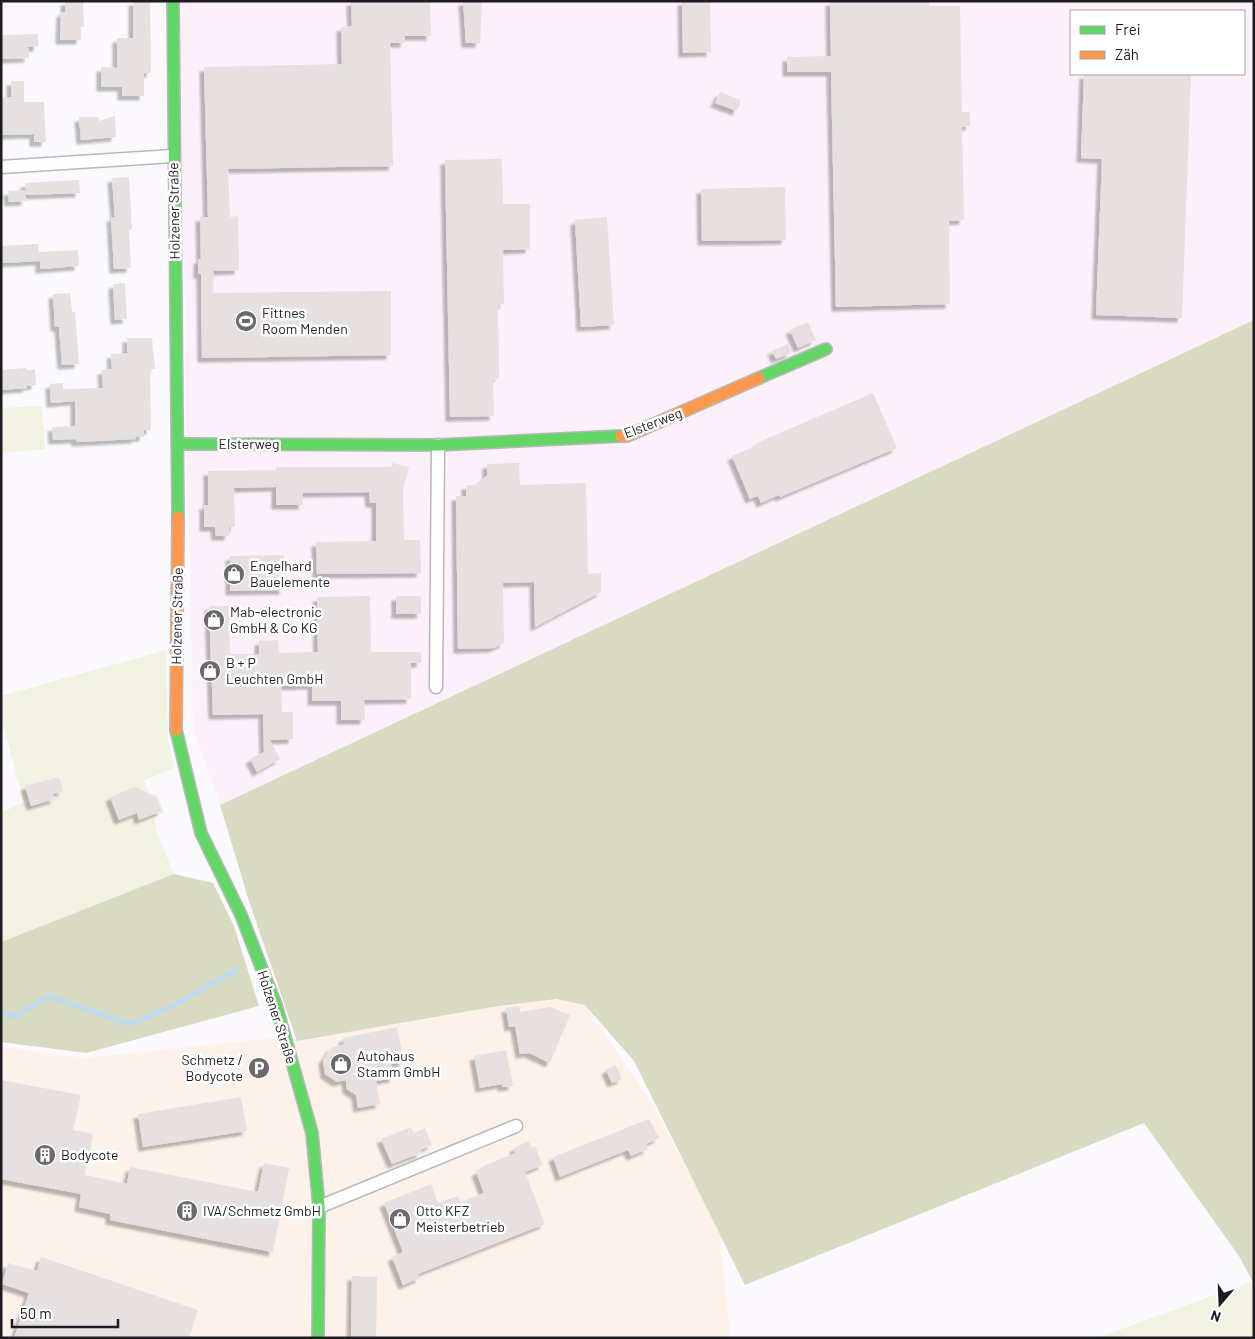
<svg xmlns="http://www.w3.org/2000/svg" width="1255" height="1339" viewBox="0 0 1255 1339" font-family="Barlow,sans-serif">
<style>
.commercial{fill:#fdf2ea}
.industrial{fill:#fcf0fa;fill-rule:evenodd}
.green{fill:#f1f2e1}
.forest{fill:#d8dac2}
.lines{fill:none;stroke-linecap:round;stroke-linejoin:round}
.stream{stroke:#bddbf2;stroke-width:4.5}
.building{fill:#e6e0e0;filter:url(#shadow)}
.street-casing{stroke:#bab7bb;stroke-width:15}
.fast-casing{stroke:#bab7bb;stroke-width:14}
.slow-casing{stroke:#bab7bb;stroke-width:14}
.street{stroke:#fefeff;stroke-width:12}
.fast{stroke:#63d668;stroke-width:11}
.slow{stroke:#ff974d;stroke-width:11}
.labels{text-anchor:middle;stroke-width:5;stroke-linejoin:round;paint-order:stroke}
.street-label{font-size:14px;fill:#1f1c21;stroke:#fff}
.poi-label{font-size:14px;fill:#1f1c21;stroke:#fff;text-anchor:start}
</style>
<defs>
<filter id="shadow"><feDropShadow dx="-4.5" dy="4.5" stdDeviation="1" flood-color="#0004"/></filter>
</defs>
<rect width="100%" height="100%" fill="#fbf9fd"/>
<!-- commercial -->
<path class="commercial" d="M558 995 585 1005 651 1102 720 1231 730 1338H1V1047L85 1058 339 1031Z"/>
<!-- industrial -->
<path class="industrial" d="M179 1H1254V320L220 805 193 728ZM1071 11H1244V74H1071Z"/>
<!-- green -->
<g class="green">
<path d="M42 406 45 449 1 453V408Z"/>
<path d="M166 650 168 738 174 768 144 780 148 791 158 796 164 813 154 817 158 836 174 874 1 942V813L24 802 1 717V696Z"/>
<path d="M1253 1281 1254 1338H1097Z"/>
</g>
<!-- forest -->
<g class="forest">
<path d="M1254 320V1284L1239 1256 1144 1123 745 1285 634 1061 585 1005 556 999 498 1006 297 1041 249 901 220 805Z"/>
<path d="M174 874 213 883 234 926 259 1006 86 1053 1 1042V942Z"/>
</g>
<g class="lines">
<!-- stream -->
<path class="stream" d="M1 1012 16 1017 47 996 130 1024 167 1009 236 970"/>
</g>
<!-- building -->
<g class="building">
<path d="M65 1H83L84 27H81V40H60L61 12H65Z"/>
<path d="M133 1H150L151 73H144V96H122V87H101V67L117 68V38H133Z"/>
<path d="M351 1H430L431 36H405V43H390L393 166 228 169 230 217 238 216 239 270 214 271 213 293 391 291V355L202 358 201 274H198V259H201L200 217H208L204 67 342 64 341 27 352 26Z"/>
<path d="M463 1H482L480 43H466Z"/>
<path d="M682 1H710L711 52 683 53Z"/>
<path d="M830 1H929V6H960L962 112H970V126L962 127 964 220 949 221 950 304 836 307 831 72H787V57L831 56Z"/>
<path d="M38 34V47H28L29 58 1 59V35Z"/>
<path d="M1084 74H1191L1182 318 1096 315 1102 159 1081 158Z"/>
<path d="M11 81H24V102H44L46 142H34V134L1 135V97H11Z"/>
<path d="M720 92 741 100 737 111 715 103Z"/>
<path d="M115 116 116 137 81 140 79 117H99V121Z"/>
<path d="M502 159 503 204H530V249L503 250 504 304 498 305 499 377 493 380 494 416 450 417 445 160Z"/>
<path d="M129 177 132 229 129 230 131 268 114 269 111 217H115L112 178Z"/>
<path d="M79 180 80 193 26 195 25 183Z"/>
<path d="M785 187 786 240 702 241 701 189Z"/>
<path d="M25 190 26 201 9 202 8 191Z"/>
<path d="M607 217 614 325 581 327 575 220Z"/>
<path d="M38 244 39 252 78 250 79 266 40 269V261L1 263V246Z"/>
<path d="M125 283 127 319 115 320 113 284Z"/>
<path d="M70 293 72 312H75L79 364 62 365 59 327H55L53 294Z"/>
<path d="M808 322 816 340 798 348 790 330Z"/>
<path d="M127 338H152L155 369H150L151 430H144V437H136V439L76 442V439L53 440 52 427 75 426V401L51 403 50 384 63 383V389L103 388 102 370 112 369 111 354 127 353Z"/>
<path d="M788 344 791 353 776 359 772 351Z"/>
<path d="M26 368V370H35L36 385 27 386V388L1 390V370Z"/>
<path d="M873 393 897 448 780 497 779 495 761 503 758 496 750 499 732 456 758 445 757 443Z"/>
<path d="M392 463 409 467 403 490 404 540H420L421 573 317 574 316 542 376 541V503H370L369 492 303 493V505H276V487L234 488 235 527H229V536H216L215 527H204V505H208V471L276 470V467H392Z"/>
<path d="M519 463 520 485 586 483 588 574 601 573V592L535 627 534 582 503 583 504 643 494 648 458 649 456 496H466V485H477L487 475V464Z"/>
<path d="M284 555V590L230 591V556Z"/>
<path d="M370 596 371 652H421V663H411V699L364 700 365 720H341V701H312V685L281 686 282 712H293V739L270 740 280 759 257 772 250 759 264 752 263 714 213 715 209 606H229L230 654H259V641L278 640 279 653 318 652 317 597Z"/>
<rect x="396" y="596" width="25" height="18"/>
<path d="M59 777 63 791 53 794 55 799 31 806 25 786Z"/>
<path d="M135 787 156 797 162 811 139 820 137 813 119 820 110 797Z"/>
<path d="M519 1006 520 1012 550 1007 570 1015 550 1063 529 1053 520 1054 515 1026 509 1027 506 1008Z"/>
<path d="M397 1027 404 1062 391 1064 394 1078 376 1081 380 1104 358 1108 356 1095 347 1089 346 1080 337 1082 325 1074 323 1060 331 1048 344 1044 343 1038Z"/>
<path d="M506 1050 513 1086 502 1087V1084L480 1088 474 1056Z"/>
<path d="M616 1065 622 1079 612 1083 606 1070Z"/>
<path d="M1 1080 81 1095 73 1130 93 1134 89 1156 81 1157 88 1158 85 1175 127 1184 130 1167 258 1192 264 1163 289 1168 273 1252 110 1220V1214L79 1207 81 1194 1 1179Z"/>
<path d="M241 1097 247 1131 143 1147 138 1114Z"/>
<path d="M649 1119 659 1138 646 1144 648 1149 631 1156 628 1150 560 1177 553 1157Z"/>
<path d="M411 1127 414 1133 425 1128 432 1145 420 1150 421 1153 392 1164 381 1139Z"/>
<path d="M529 1141 531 1148 535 1146 543 1165 525 1172 545 1224 418 1274 420 1278 403 1285 392 1257 403 1252 384 1203 431 1184 438 1203 458 1196 461 1202 484 1193 476 1172 482 1169 481 1167 515 1153 514 1148Z"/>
<path d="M41 1257 198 1310 189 1338H14L29 1293 2 1284 8 1263 37 1271Z"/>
<path d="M352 1276 377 1277 376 1338H351Z"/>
</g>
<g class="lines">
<!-- street casing -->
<g class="street-casing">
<g id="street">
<path d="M1 167 173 156"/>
<path d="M436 687 438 445"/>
<path d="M319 1207 516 1126"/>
</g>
</g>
<!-- fast casing -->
<g class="fast-casing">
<g id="fast">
<path d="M173 1 178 517"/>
<path d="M759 378 826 349"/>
<path d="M179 444 438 445 621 436"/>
<path d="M176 730 201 833 241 915 276 1005 312 1133 319 1207 318 1338"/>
</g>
</g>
<!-- slow casing -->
<g class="slow-casing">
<g id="slow">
<path d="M621 436H627L759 378"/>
<path d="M176 730 178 517"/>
</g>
</g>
<!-- street -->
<use href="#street" class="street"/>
<!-- fast -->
<use href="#fast" class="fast"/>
<!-- slow -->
<use href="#slow" class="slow"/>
</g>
<!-- icons -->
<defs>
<g id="stadium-disc" transform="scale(1.125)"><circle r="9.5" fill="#6c696e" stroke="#fff"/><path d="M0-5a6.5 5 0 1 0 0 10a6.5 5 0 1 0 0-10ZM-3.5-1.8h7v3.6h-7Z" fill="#fff"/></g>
<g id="shop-disc" transform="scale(1.125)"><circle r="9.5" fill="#6c696e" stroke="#fff"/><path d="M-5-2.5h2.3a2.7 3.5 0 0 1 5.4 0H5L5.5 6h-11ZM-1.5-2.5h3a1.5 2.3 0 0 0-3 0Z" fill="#fff"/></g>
<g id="parking-disc" transform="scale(1.125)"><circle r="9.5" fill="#6c696e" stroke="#fff"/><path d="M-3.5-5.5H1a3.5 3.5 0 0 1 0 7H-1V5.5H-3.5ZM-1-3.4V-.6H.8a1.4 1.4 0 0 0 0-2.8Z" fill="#fff"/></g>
<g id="building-disc" transform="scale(1.125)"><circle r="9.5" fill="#6c696e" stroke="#fff"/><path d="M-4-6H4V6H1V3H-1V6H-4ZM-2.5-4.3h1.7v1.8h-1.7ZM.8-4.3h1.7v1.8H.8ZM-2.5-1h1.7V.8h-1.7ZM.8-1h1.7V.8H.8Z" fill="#fff"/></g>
</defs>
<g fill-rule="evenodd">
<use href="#stadium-disc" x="246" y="321"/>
<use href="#shop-disc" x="234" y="574"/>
<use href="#shop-disc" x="214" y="620"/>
<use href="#shop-disc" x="210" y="671"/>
<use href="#shop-disc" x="341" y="1064"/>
<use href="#parking-disc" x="259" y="1068"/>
<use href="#building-disc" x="45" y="1155"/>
<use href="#building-disc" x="187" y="1211"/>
<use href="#shop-disc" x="400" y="1219"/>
</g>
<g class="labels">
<!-- street labels -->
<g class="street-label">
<text transform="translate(174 211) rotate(-91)" y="5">Holzener Straße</text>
<text transform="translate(653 423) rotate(-21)" y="5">Elsterweg</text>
<text x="249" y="449">Elsterweg</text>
<text transform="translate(177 616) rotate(-89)" y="5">Holzener Straße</text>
<text transform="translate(277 1017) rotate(72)" y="5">Holzener Straße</text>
</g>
<!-- poi labels -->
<g class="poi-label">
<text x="262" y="318">Fittnes<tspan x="262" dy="16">Room Menden</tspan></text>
<text x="250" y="571">Engelhard<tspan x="250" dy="16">Bauelemente</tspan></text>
<text x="230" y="617">Mab-electronic<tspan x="230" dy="16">GmbH &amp; Co KG</tspan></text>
<text x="226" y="668">B + P<tspan x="226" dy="16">Leuchten GmbH</tspan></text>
<text x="357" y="1061">Autohaus<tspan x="357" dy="16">Stamm GmbH</tspan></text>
<text x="243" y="1065" text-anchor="end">Schmetz /<tspan x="243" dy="16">Bodycote</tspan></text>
<text x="61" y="1160">Bodycote</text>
<text x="203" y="1216">IVA/Schmetz GmbH</text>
<text x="416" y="1216">Otto KFZ<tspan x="416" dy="16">Meisterbetrieb</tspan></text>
</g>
</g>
<!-- border -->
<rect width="1255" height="1339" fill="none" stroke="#1f1c21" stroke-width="5"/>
<!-- legend -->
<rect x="1070" y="10" width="175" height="65" fill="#ffffff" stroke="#a5a4a6"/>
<rect x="1080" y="26" width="25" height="8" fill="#63d668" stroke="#a5a4a6"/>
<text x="1115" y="35" font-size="15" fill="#1f1c21">Frei</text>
<rect x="1080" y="51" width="25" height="8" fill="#ff974d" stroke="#a5a4a6"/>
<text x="1115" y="60" font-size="15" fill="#1f1c21">Zäh</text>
<!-- north arrow -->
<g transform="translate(1220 1304) rotate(199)" stroke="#ffffff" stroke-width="4" paint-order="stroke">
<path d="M0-4L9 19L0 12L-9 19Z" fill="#1f1c21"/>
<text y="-8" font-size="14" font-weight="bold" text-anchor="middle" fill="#1f1c21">N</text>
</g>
<!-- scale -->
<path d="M12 1319v8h106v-8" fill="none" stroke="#1f1c21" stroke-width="2.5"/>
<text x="20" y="1319" font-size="15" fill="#1f1c21" stroke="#ffffff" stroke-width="4" paint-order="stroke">50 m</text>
</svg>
